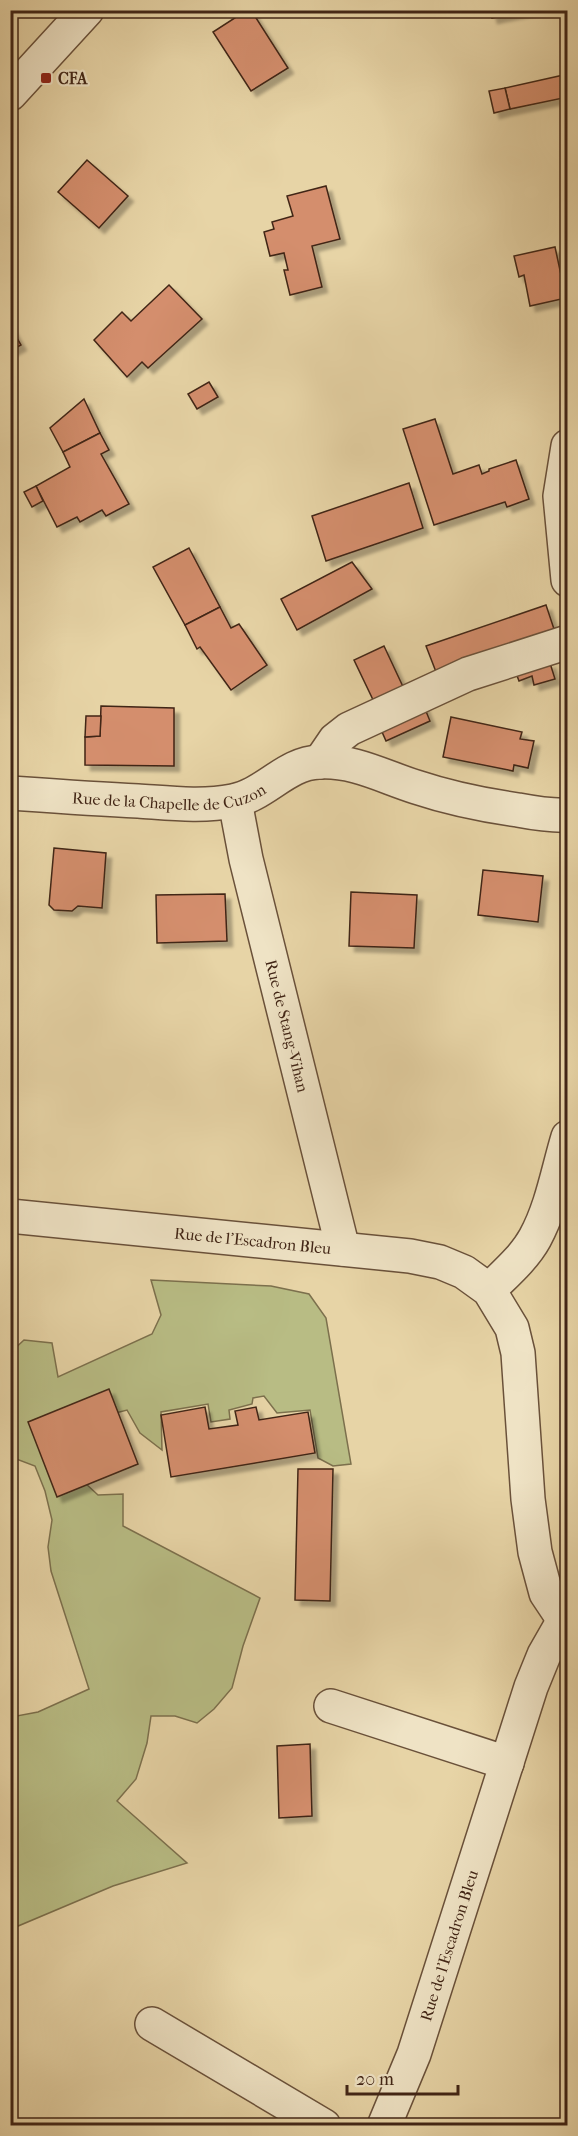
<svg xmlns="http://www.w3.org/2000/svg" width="578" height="2136" viewBox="0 0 578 2136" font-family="'IM FELL French Canon',serif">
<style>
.green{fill:#b8bc84;stroke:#7c704d;stroke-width:1.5}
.building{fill:#d48e6d;stroke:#412516;stroke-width:1.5;filter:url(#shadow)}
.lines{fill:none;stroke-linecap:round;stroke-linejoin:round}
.minor-casing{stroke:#6a513a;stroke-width:36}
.minor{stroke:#efe3c5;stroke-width:33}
.poi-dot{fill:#8f2418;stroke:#efe3c5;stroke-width:2}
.labels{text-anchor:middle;stroke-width:4.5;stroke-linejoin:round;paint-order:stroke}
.poi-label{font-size:16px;font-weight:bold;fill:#412516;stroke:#efe3c5;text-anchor:start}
.street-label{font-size:16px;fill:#412516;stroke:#efe3c5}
</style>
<defs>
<filter id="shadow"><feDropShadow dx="5.5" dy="5.5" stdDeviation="1.5" flood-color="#0004"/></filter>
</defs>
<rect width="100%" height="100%" fill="#e7d4a6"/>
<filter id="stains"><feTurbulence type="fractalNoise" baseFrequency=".00333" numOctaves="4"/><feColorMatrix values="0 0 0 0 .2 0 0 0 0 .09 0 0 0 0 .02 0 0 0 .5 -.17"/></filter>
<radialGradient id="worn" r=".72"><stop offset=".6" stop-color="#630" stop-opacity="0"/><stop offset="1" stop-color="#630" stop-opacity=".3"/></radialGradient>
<!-- green -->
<path class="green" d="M151 1280 271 1286 309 1294 326 1318 351 1464 333 1466 318 1458 310 1410 277 1413 264 1396 253 1398 252 1404 229 1410 230 1419 211 1422 208 1404 161 1412 162 1450 140 1433 127 1410 108 1415 71 1470 98 1495 123 1494V1526L260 1598 243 1646 232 1688 214 1709 197 1723 175 1716H151L147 1743 136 1779 117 1801 187 1863 113 1886 11 1929V1717L38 1712 89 1689 51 1571 48 1547 52 1520 45 1491 35 1466 11 1457V1404L16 1399 11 1388V1352L24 1340 52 1343 58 1377 152 1334 161 1315Z"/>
<!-- building -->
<g class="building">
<path d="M247 10H251L288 68 251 91 213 32Z"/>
<path d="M490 10H531L492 18Z"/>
<path d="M568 74V97L510 109 505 88Z"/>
<path d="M505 88 510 109 494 113 489 91Z"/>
<path d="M87 160 128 196 99 228 58 192Z"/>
<path d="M326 186 340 239 312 246 322 287 290 295 284 270H288L284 253 270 256 264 232 274 229 272 222 293 216 287 196Z"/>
<path d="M555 247 566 298 530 306 524 275 519 277 514 256Z"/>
<path d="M169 285 202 319 148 368 142 362 127 377 94 340 122 312 131 321Z"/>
<path d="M10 326 21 345 10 351Z"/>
<path d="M209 382 218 397 197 409 188 394Z"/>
<path d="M84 399 100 433 63 452 50 428Z"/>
<path d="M435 419 453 474 479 465 482 474 489 471V469L516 460 529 499 507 507 505 502 434 525 403 429Z"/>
<path d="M100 433 109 450 101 454 129 504 106 516 102 510 80 522 77 517 57 527 36 486 70 467 63 452Z"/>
<path d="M409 483 423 528 326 561 312 516Z"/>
<path d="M36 486 43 501 32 507 24 492Z"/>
<path d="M189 548 220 607 185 625 153 567Z"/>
<path d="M352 562 372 589 297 630 281 599Z"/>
<path d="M546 605 556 635 438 677 426 646Z"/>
<path d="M220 607 231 628 239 624 267 665 231 690 200 647 197 649 185 625Z"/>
<path d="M384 646 405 691 376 706 354 660Z"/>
<path d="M550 663 555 679 534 685 532 676 519 681 516 673Z"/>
<path d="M423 704 430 721 386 741 379 725Z"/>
<path d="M101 706 174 708V766L85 765V737L100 736Z"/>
<path d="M86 716H101L100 736 85 737Z"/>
<path d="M451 717 522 732 520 739 534 741 528 768 514 765 513 771 443 757Z"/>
<path d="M54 848 106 853 102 908 78 906 72 911 54 910 49 905Z"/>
<path d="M483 870 543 876 538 922 478 915Z"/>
<path d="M351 892 417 895 414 948 349 946Z"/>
<path d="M225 894 227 941 157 943 156 895Z"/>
<path d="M109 1389 138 1464 57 1497 28 1422Z"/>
<path d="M205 1407 209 1429 238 1425 235 1411 256 1407 259 1420 308 1412 315 1453 171 1477 161 1415Z"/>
<path d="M298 1469H333L330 1601 295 1600Z"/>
<path d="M310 1744 312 1816 279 1818 277 1746Z"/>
</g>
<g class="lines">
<!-- minor casing -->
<g class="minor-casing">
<g id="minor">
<path d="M10 94 87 10"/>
<path d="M568 446 560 496 568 580"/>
<path d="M320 762 335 740 349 729 468 674 568 642"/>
<path id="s1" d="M10 793C53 796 95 799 138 801 169 803 202 807 233 801 265 795 286 763 319 762 354 760 384 777 416 787 449 798 483 805 518 810 534 813 551 816 568 815"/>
<path id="s2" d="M235 801 246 859 343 1249"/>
<path id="s3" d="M10 1216 410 1256 440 1262 464 1272 489 1290 512 1328 518 1353 528 1499 535 1552 546 1593 564 1620H568"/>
<path d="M489 1290C505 1274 524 1258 535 1238 552 1207 558 1170 568 1137"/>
<path d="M331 1706 507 1763"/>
<path d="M152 2024 324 2126"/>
<path id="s4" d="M384 2126 414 2054 531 1687 544 1655 564 1620"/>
</g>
</g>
<!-- minor -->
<use href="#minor" class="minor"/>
</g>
<!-- markers -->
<rect class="poi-dot" x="40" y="72" width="12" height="12" rx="3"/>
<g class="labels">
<!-- poi labels -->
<g class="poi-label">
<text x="58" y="84">CFA</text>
</g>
<!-- street labels -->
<g class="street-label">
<text dy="6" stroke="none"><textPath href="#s1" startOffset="160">Rue de la Chapelle de Cuzon</textPath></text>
<text dy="6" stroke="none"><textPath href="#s2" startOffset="231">Rue de Stang-Vihan</textPath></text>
<text dy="6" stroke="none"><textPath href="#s3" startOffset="244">Rue de l'Escadron Bleu</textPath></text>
<text dy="6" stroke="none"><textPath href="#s4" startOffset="192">Rue de l'Escadron Bleu</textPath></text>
</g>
</g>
<!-- margin -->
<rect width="578" height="2136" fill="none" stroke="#e7d4a6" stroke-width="36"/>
<rect x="12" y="12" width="554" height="2112" fill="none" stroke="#412516" stroke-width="3"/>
<rect x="18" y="18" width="542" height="2100" fill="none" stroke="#412516" stroke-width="1.5"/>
<!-- scale -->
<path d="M347 2085v9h111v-9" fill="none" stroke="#412516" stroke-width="3"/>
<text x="356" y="2085" font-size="18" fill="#412516" stroke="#efe3c5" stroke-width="4.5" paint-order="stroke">20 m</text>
<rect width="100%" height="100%" filter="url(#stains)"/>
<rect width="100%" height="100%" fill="url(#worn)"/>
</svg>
